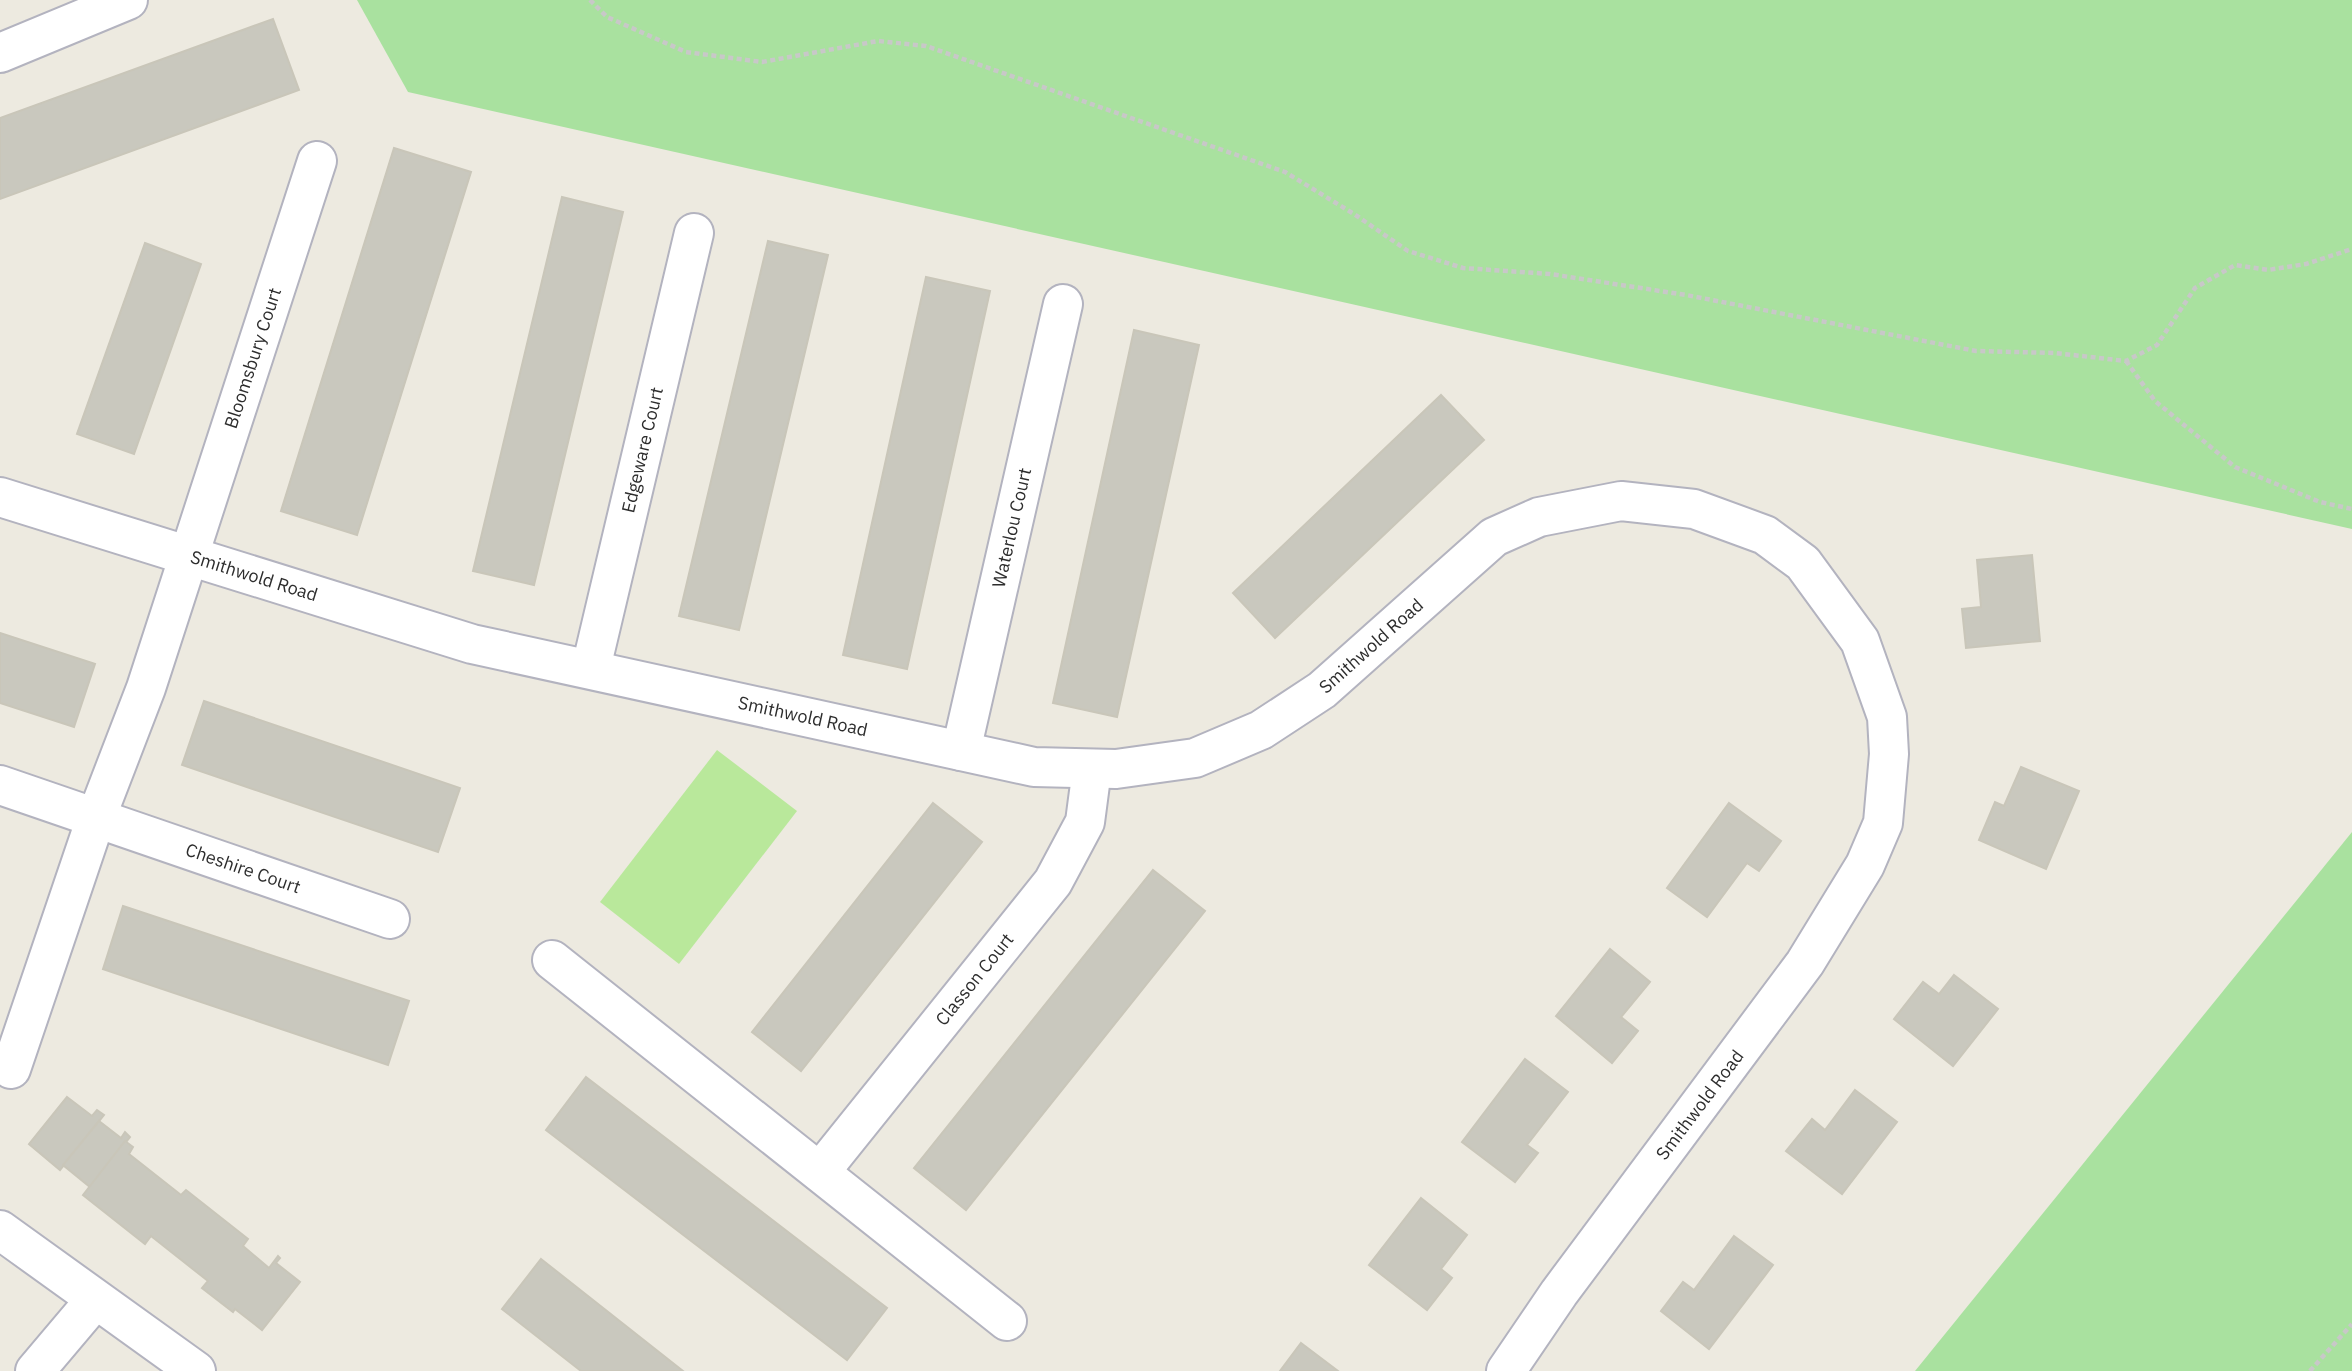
<svg xmlns="http://www.w3.org/2000/svg" width="2352" height="1371" viewBox="0 0 2352 1371" font-family="'IBM Plex Sans',sans-serif">
<style>
.green{fill:#a9e19f}
.pitch{fill:#b9e89b}
.building{fill:#c9c8be;stroke:#c9c6b9;stroke-width:2}
.lines{fill:none;stroke-linecap:round;stroke-linejoin:round}
.minor-casing{stroke:#b3b3bf;stroke-width:42}
.path{stroke:#c8c8c8;stroke-width:4.5;stroke-dasharray:5 3.5;stroke-linecap:butt}
.minor{stroke:#fff;stroke-width:38}
.labels{text-anchor:middle;stroke-width:7;stroke-linejoin:round;paint-order:stroke}
.street-label{font-size:18px;fill:#2d2d2d;stroke:#fff}
</style>
<rect width="100%" height="100%" fill="#edeae0"/>
<!-- green -->
<g class="green">
<path d="M357 0H2352V529L408 92Z"/>
<path d="M2352 832V1371H1915Z"/>
</g>
<!-- pitch -->
<path class="pitch" d="M717 750 797 811 679 964 600 902Z"/>
<!-- building -->
<g class="building">
<path d="M273 19 299 90 0 199V118Z"/>
<path d="M394 148 471 172 357 535 281 511Z"/>
<path d="M562 197 623 212 534 585 473 571Z"/>
<path d="M768 241 828 255 739 630 679 616Z"/>
<path d="M145 243 201 264 134 454 77 434Z"/>
<path d="M926 277 990 291 907 669 843 655Z"/>
<path d="M1134 330 1199 345 1117 717 1053 703Z"/>
<path d="M1441 395 1484 440 1275 638 1233 593Z"/>
<path d="M2032 555 2040 641 1966 648 1962 609 1981 607 1977 560Z"/>
<path d="M0 633 95 664 74 727 0 703Z"/>
<path d="M204 701 460 788 438 852 182 765Z"/>
<path d="M2021 767 2079 791 2046 869 1979 840 1995 802 2004 806Z"/>
<path d="M933 803 982 842 801 1071 752 1032Z"/>
<path d="M1729 803 1781 841 1759 871 1747 863 1707 917 1667 888Z"/>
<path d="M1153 870 1205 911 966 1210 914 1168Z"/>
<path d="M123 906 409 1001 388 1065 103 969Z"/>
<path d="M1610 949 1650 982 1621 1017 1638 1031 1612 1063 1556 1016Z"/>
<path d="M1954 975 1998 1009 1953 1066 1894 1019 1923 982 1939 994Z"/>
<path d="M1525 1059 1568 1092 1527 1145 1538 1153 1515 1182 1462 1142Z"/>
<path d="M586 1077 887 1308 847 1360 546 1130Z"/>
<path d="M1855 1090 1897 1122 1842 1194 1786 1151 1812 1119 1825 1130Z"/>
<path d="M67 1097 92 1116 97 1110 104 1115 60 1170 29 1144Z"/>
<path d="M99 1121 121 1138 125 1132 130 1137 90 1187 63 1165Z"/>
<path d="M125 1141 133 1147 129 1154 181 1195 186 1190 248 1239 243 1246 269 1268 278 1256 280 1258 276 1263 300 1282 262 1330 235 1309 233 1312 202 1288 208 1281 151 1236 145 1244 83 1195Z"/>
<path d="M1421 1198 1467 1235 1441 1269 1452 1278 1427 1310 1369 1265Z"/>
<path d="M1734 1236 1773 1265 1709 1349 1661 1311 1683 1282 1694 1290Z"/>
<path d="M541 1259 683 1371H581L502 1309Z"/>
<path d="M1301 1343 1338 1371H1280Z"/>
</g>
<g class="lines">
<!-- minor casing -->
<g class="minor-casing">
<g id="minor">
<path d="M0 53 128 0"/>
<path id="s1" d="M0 497 472 644 1034 767 1116 769 1195 758 1261 730 1322 690 1494 537 1539 517 1621 501 1694 509 1765 535 1803 563 1860 641 1887 717 1889 754 1883 823 1865 865 1805 963 1559 1293 1506 1371"/>
<path id="s2" d="M591 668 694 233"/>
<path id="s3" d="M961 751 1063 304"/>
<path id="s4" d="M0 785 390 919"/>
<path d="M552 960 1007 1321"/>
<path id="s5" d="M11 1069 96 818 146 688 317 161"/>
<path id="s6" d="M820 1172 1053 882 1085 822 1092 769"/>
<path d="M0 1230 196 1371"/>
<path d="M35 1371 95 1300"/>
</g>
</g>
<!-- path -->
<g class="path">
<path d="M590 0 607 17 686 52 762 62 878 41 926 46 1285 172 1354 214 1408 251 1463 268 1550 274 1686 295 1976 351 2055 353 2126 361 2157 345 2195 288 2235 265 2268 270 2306 264 2352 249"/>
<path d="M2126 361 2155 401 2235 467 2320 502 2352 509"/>
<path d="M2310 1371 2352 1324"/>
</g>
<!-- minor -->
<use href="#minor" class="minor"/>
</g>
<g class="labels">
<!-- street labels -->
<g class="street-label">
<text dy="6" stroke="none"><textPath href="#s5" startOffset="751">Bloomsbury Court</textPath></text>
<text dy="6" stroke="none"><textPath href="#s2" startOffset="224">Edgeware Court</textPath></text>
<text dy="6" stroke="none"><textPath href="#s3" startOffset="229">Waterlou Court</textPath></text>
<text dy="6" stroke="none"><textPath href="#s1" startOffset="266">Smithwold Road</textPath></text>
<text dy="6" stroke="none"><textPath href="#s1" startOffset="1442">Smithwold Road</textPath></text>
<text dy="6" stroke="none"><textPath href="#s1" startOffset="833">Smithwold Road</textPath></text>
<text dy="6" stroke="none"><textPath href="#s4" startOffset="257">Cheshire Court</textPath></text>
<text dy="6" stroke="none"><textPath href="#s6" startOffset="247">Classon Court</textPath></text>
<text transform="translate(1700 1105) rotate(-53)" y="6">Smithwold Road</text>
</g>
</g>
</svg>
